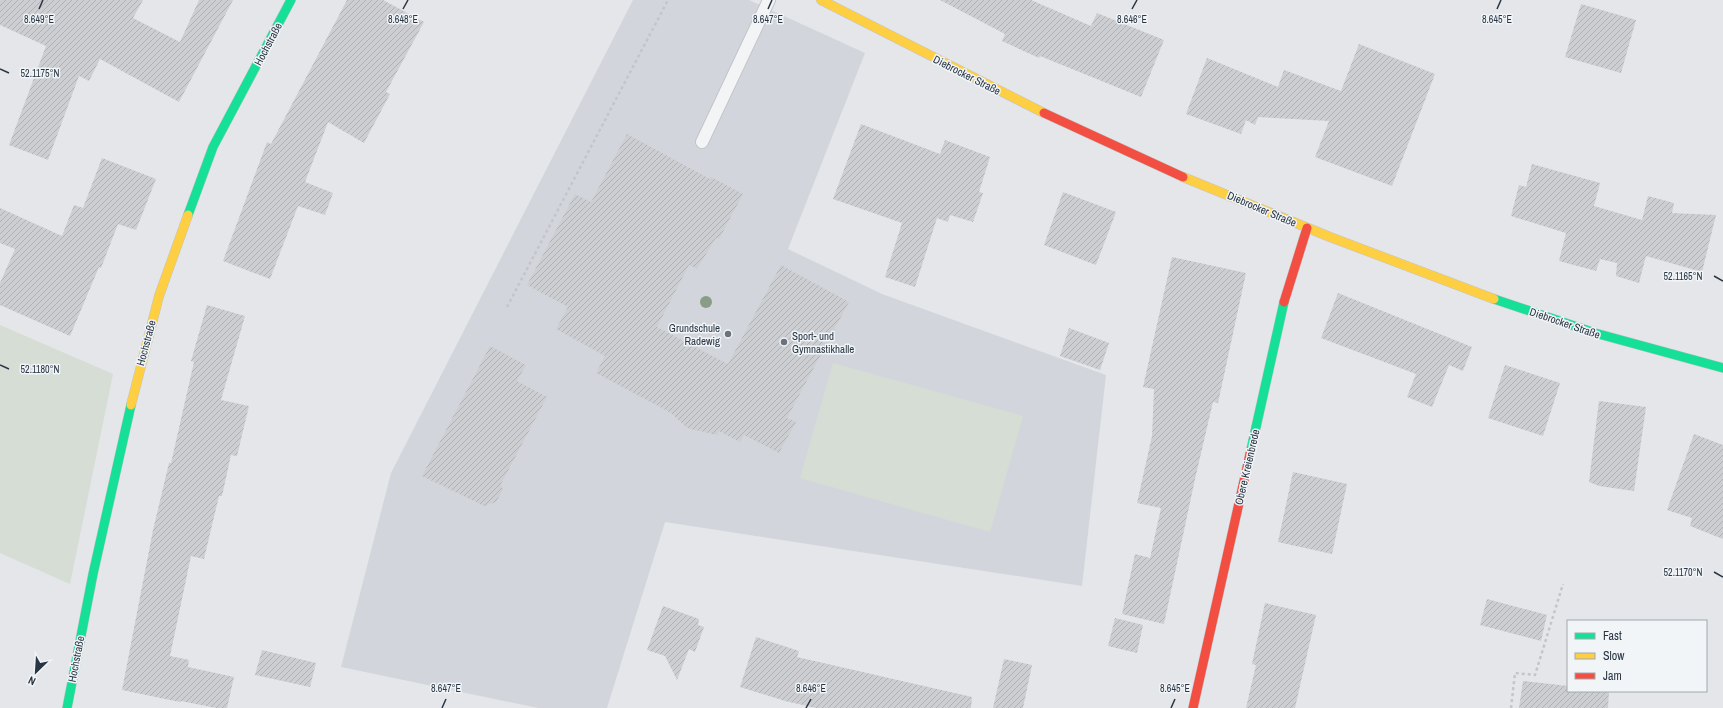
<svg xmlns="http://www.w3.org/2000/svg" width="1723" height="708" viewBox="0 0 1723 708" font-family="'Archivo Narrow',sans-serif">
<defs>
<pattern id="building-hatch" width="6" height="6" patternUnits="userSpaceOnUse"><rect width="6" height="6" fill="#ccced1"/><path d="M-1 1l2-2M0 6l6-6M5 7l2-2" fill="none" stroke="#afb2b5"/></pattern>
</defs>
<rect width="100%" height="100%" fill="#e4e6e9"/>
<polygon fill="#d2d6dc" points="633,0 749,0 865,53 788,249 882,294 1106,375 1082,586 665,522 607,708 538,708 341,667 391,473"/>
<g fill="#d5ddd4">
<polygon points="0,325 113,374 70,584 0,553"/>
<polygon points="833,363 1023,416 990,532 800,478"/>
</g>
<g fill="url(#building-hatch)">
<polygon points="0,0 143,0 133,18 180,42 199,0 233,0 179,102 100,59 89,81 79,76 48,160 9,145 46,46 0,25"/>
<polygon points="347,0 383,0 424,22 386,92 390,94 364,143 328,122 305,182 333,193 325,215 298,206 270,279 223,261 267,142 271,144"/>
<polygon points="940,0 1031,0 1091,26 1097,13 1164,40 1141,97 1040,56 1039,58 1002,41 1005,34"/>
<polygon points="1581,4 1636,20 1621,73 1565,57"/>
<polygon points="1359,44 1435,74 1392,186 1315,157 1329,121 1258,117 1255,125 1246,120 1241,134 1186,114 1207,58 1278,87 1284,70 1341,91"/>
<polygon points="861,124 940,154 945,140 990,157 979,192 983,193 973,222 950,215 948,222 937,218 915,287 885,277 902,223 833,199"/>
<polygon points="627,134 710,179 711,177 743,194 719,239 716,238 697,269 689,265 657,327 728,364 781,265 849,302 787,418 796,422 779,453 744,435 740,442 719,431 717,435 687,428 671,413 596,373 605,356 556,329 568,307 527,285 575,194 591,202"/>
<polygon points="102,158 156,179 136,230 118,224 101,268 99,267 70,336 0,305 0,283 15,249 0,243 0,208 62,236 74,205 83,208"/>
<polygon points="1532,164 1600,183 1594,206 1642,220 1648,196 1674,203 1672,213 1716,215 1702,272 1646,256 1639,283 1616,276 1617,263 1600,259 1596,271 1559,261 1566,233 1511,216 1519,185 1526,187"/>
<polygon points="1063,192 1116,212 1096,265 1044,245"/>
<polygon points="1172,257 1246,273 1218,403 1213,402 1195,479 1164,624 1122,614 1135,554 1150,558 1161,508 1137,503 1152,436 1154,389 1143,387"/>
<polygon points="1338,293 1472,347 1463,371 1449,365 1432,407 1407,397 1416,374 1321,338"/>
<polygon points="207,305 245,316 221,400 249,406 237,456 231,455 222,496 219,496 204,559 191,556 170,656 189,660 188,667 234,677 227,708 216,708 181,701 180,702 122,690 153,530 169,463 171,463 194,362 191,361"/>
<polygon points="1069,328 1109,343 1100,370 1060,356"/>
<polygon points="490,346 526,365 517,381 547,397 501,484 503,490 496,502 484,506 422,476"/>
<polygon points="1505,365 1560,383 1543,436 1488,418"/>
<polygon points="1599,401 1646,407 1634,491 1599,486 1589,482"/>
<polygon points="1694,434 1723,445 1723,539 1690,526 1692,518 1667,510"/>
<polygon points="1293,472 1347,484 1332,554 1278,542"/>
<polygon points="1487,599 1547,615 1541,641 1480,625"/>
<polygon points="1265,603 1316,615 1295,708 1246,708 1256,665 1252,664"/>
<polygon points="663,606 699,619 698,625 704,627 695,652 689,649 677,680 665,656 647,650"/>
<polygon points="1115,618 1143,625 1137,653 1108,646"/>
<polygon points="756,637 799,651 797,657 972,697 971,708 816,708 785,701 740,687"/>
<polygon points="262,650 316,663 310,687 255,675"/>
<polygon points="1004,659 1032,665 1023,708 993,708"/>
<polygon points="1523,681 1568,686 1568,691 1609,691 1608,708 1519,708"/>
</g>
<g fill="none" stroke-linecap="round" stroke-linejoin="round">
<defs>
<polyline id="lane" points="702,142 769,0"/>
<g id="fast">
<polyline points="188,215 213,147 291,0"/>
<polyline points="1494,299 1595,333 1723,368"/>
<polyline points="1250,454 1284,302"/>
<polyline points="67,708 93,574 131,405"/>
</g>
<g id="slow">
<polyline points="821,0 1044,113"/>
<polyline points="1183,177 1330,237 1494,299"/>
<polyline points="131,405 159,296 188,215"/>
</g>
<g id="jam">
<polyline points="1044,113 1183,177"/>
<polyline points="1284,302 1307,228"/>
<polyline points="1193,708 1250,454"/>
</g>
</defs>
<use href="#lane" stroke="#c2c4c7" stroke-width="14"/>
<use href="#fast" stroke="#c2c4c7" stroke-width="10"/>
<use href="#slow" stroke="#c2c4c7" stroke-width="10"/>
<use href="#jam" stroke="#c2c4c7" stroke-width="10"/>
<g stroke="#c3c5c9" stroke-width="2.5" stroke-dasharray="3 3" stroke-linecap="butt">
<polyline points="507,307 668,0"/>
<polyline points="1511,708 1515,673 1535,675 1563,584"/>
</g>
<use href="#lane" stroke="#f3f4f6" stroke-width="12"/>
<use href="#fast" stroke="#16e098" stroke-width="9"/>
<use href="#slow" stroke="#ffcf43" stroke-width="9"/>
<use href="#jam" stroke="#f24e42" stroke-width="9"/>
</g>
<circle fill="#8a9c87" cx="706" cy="302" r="6"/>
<path fill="none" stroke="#293543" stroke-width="1.5" d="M39,9L43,0M403,9L408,0M768,9L772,0M1132,9L1137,0M1497,9L1501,0M0,69L9,73M1714,276L1723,281M0,365L9,369M1714,572L1723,577M442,708L446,699M806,708L811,699M1171,708L1175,699"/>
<g fill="#6a737d" stroke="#f1f5f8" stroke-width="1.5">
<circle cx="728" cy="334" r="4"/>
<circle cx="784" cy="342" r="4"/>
</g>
<g text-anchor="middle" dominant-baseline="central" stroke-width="3" stroke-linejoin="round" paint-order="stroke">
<g font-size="11" fill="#293543" stroke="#f1f5f8">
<text transform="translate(268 44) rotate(-62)">Hochstraße</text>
<text transform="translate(967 75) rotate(27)">Diebrocker Straße</text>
<text transform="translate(1262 209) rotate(23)">Diebrocker Straße</text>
<text transform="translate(1565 323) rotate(19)">Diebrocker Straße</text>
<text transform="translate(146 343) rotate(-75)">Hochstraße</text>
<text transform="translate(1247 467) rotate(-77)">Obere Kreienbrede</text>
<text transform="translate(76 659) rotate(-79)">Hochstraße</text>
</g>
<g font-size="11" fill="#293543" stroke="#f1f5f8" text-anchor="end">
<text x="720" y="328">Grundschule<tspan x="720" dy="13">Radewig</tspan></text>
<text x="792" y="336" text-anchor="start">Sport- und<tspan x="792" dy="13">Gymnastikhalle</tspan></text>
</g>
</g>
<g font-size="10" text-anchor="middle" fill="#293543" stroke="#f1f5f8" stroke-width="3" stroke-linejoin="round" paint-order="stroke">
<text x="39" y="23">8.649°E</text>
<text x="403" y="23">8.648°E</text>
<text x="768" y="23">8.647°E</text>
<text x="1132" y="23">8.646°E</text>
<text x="1497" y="23">8.645°E</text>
<text x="40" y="77">52.1175°N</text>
<text x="1683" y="280">52.1165°N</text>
<text x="40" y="373">52.1180°N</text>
<text x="1683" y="576">52.1170°N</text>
<text x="446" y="692">8.647°E</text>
<text x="811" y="692">8.646°E</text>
<text x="1175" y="692">8.645°E</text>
</g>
<rect x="1567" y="620" width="140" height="72" fill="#f1f5f8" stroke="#a1a8b0"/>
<rect x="1575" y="633" width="20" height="6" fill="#16e098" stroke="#a1a8b0"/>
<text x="1603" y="640" font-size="12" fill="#293543">Fast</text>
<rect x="1575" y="653" width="20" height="6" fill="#ffcf43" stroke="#a1a8b0"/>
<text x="1603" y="660" font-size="12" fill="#293543">Slow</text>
<rect x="1575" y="673" width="20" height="6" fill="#f24e42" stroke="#a1a8b0"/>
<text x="1603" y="680" font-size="12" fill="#293543">Jam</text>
<g transform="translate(36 672) rotate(205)" stroke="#f1f5f8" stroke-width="3" paint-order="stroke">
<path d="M0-3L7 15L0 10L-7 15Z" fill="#293543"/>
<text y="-6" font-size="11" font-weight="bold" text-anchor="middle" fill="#293543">N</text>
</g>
</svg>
